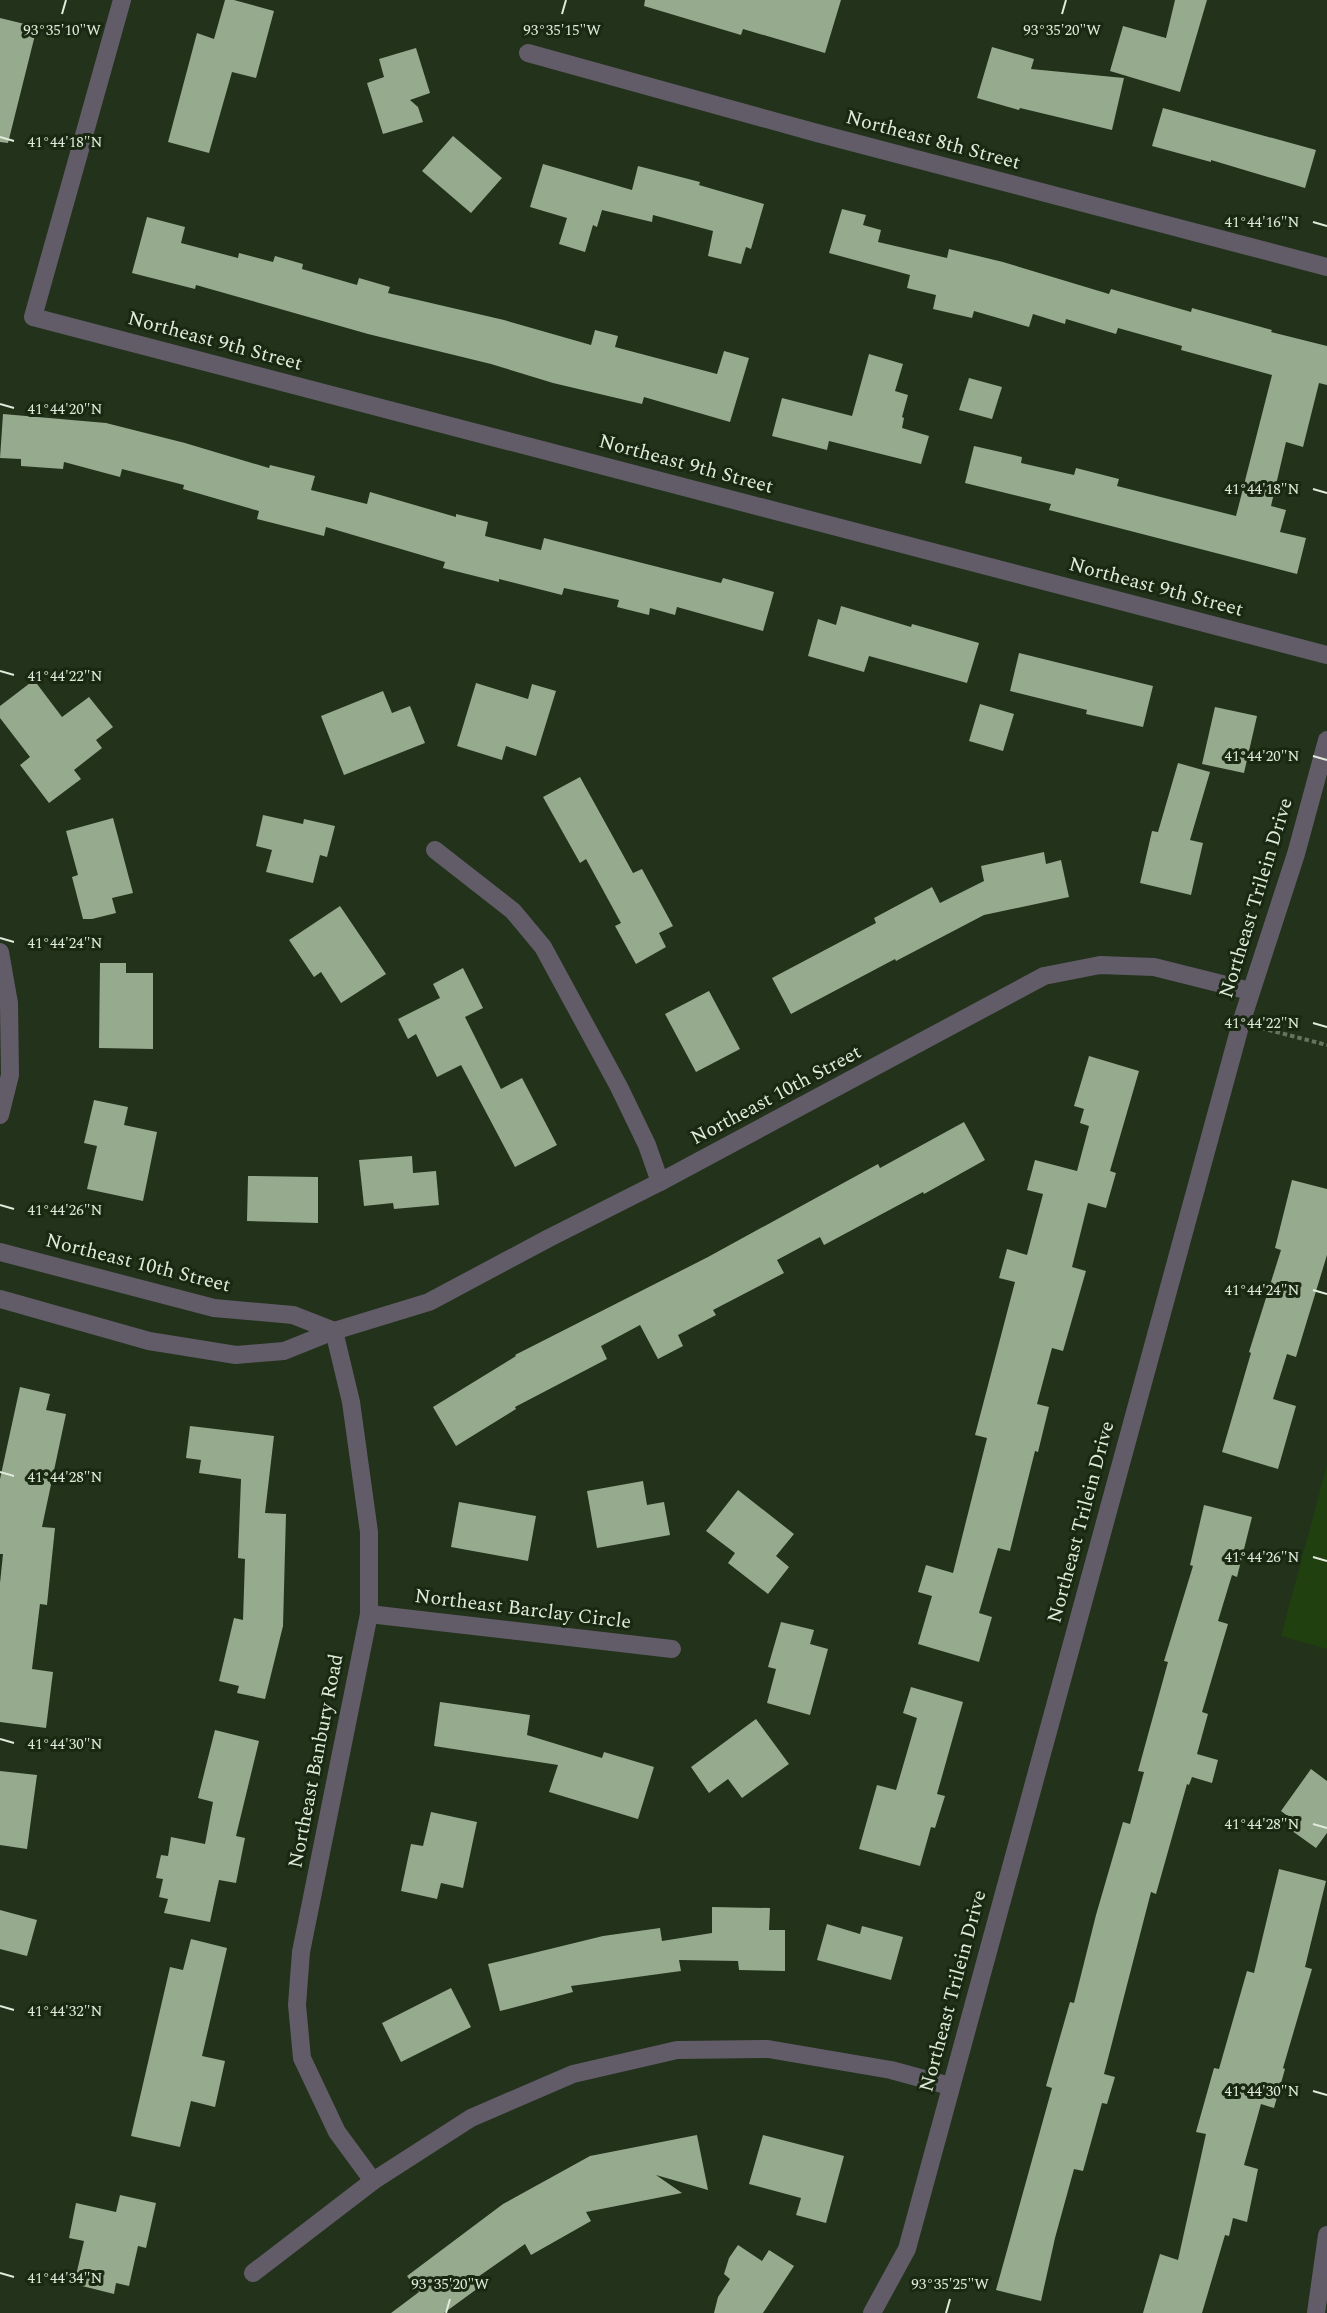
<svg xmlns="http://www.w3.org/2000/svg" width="1327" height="2313" viewBox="0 0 1327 2313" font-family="Spectral,serif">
<rect width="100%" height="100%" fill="#22321b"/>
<polygon fill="#20400f" points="1327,1465 1327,1649 1281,1636"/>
<g fill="#96aa8e">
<polygon points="225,0 234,0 274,11 256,78 232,72 209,153 168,142 197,33 214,39"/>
<polygon points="645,0 841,0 825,53 743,29 741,35 644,6"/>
<polygon points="1175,0 1207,0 1180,92 1110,71 1123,26 1166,38"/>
<polygon points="0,18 37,27 8,143 0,142"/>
<polygon points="992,47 1034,59 1031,69 1124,78 1112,130 1020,108 1019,110 977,98"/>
<polygon points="416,48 430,93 410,100 418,107 423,122 383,134 367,83 384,77 379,59"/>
<polygon points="1163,108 1316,150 1305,188 1211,160 1211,162 1152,146"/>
<polygon points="453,136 502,178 471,213 422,171"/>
<polygon points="543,164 632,190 638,166 700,182 699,185 764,204 751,249 746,247 741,264 708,256 713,231 653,215 652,222 602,210 597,227 593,225 585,252 559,244 567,218 530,207"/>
<polygon points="842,209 866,215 863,225 881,230 878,242 947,258 949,249 1003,262 1109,294 1111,289 1191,312 1192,308 1272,330 1271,332 1327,346 1327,385 1319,383 1303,447 1286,442 1271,506 1286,510 1280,532 1306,538 1297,574 1049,510 1051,504 965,483 974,446 1022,457 1021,463 1074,475 1076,468 1119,479 1117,486 1236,516 1272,375 1181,350 1182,346 1118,328 1116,334 1066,319 1065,324 1033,314 1029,327 974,311 972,318 933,309 936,295 907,288 910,275 829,253"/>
<polygon points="147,217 185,227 181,243 238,258 239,253 273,262 275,256 303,264 302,269 357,285 359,278 390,287 388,293 504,320 591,345 595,330 618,336 615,347 717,374 724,351 749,358 730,422 644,397 642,404 553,383 491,364 368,334 196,285 195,289 132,273"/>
<polygon points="869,354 903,364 895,391 908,395 902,417 904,418 902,428 929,436 921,464 829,441 827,450 772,436 782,398 852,416"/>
<polygon points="969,378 1002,387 992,419 959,410"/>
<polygon points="3,414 106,423 185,443 269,468 270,465 315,476 311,490 367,504 370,492 456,517 456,514 488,522 485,536 541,550 544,538 721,583 723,578 774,592 763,631 677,607 675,615 650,608 649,615 617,607 619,600 564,588 562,595 499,579 499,582 443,568 445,562 326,527 324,536 257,519 259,511 183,489 184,485 122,469 120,477 64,462 63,469 21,466 21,459 0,458"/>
<polygon points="841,606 911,627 912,624 979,643 967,683 869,656 864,672 808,656 818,619 836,625"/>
<polygon points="1019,653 1153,686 1143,727 1086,714 1087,710 1010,691"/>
<polygon points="34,680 62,717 89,697 113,727 96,740 102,748 74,770 81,779 49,803 20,765 30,757 0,718 0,706"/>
<polygon points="476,683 528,699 532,684 556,691 536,756 506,746 502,760 457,746"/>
<polygon points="383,691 392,713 410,706 425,743 344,775 321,716"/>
<polygon points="980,704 1014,714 1003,751 969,741"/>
<polygon points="1215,707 1257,716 1244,773 1202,764"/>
<polygon points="1178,763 1210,772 1190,840 1203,843 1191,895 1140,883 1152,831 1158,832"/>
<polygon points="580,777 633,873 642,869 673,926 659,933 666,947 636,964 615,926 621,923 586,859 580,863 543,797"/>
<polygon points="263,815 303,824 304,819 335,826 327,857 320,855 313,883 266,872 272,850 256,846"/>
<polygon points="113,818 133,893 112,898 116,913 92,919 83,919 72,877 78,875 66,831"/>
<polygon points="1044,852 1046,864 1061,860 1069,897 984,915 896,961 895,959 791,1014 772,978 876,923 874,918 932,887 940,903 984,881 981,866"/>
<polygon points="340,906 386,974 341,1003 321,972 314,977 289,940"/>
<polygon points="100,963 126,963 126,973 153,973 153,1049 99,1048"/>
<polygon points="463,968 483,1008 465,1017 501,1089 522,1078 557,1145 515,1167 461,1065 437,1077 416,1034 408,1039 398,1019 440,998 433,984"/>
<polygon points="709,991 740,1049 696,1072 665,1014"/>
<polygon points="1089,1056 1139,1071 1110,1171 1116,1173 1106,1208 1088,1203 1072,1267 1086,1271 1063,1351 1052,1348 1037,1404 1049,1407 1038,1452 1035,1451 1010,1551 998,1548 979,1613 992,1617 979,1662 918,1644 932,1596 918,1592 926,1565 953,1573 987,1438 975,1435 1015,1282 999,1278 1007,1249 1027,1255 1043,1194 1027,1190 1035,1160 1077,1171 1089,1126 1080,1123 1084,1109 1074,1106"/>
<polygon points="94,1100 128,1107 124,1125 157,1132 143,1201 87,1189 97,1146 84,1143"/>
<polygon points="964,1122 985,1160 924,1194 923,1192 824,1245 820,1237 777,1260 784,1273 713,1310 716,1315 678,1335 683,1346 658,1359 640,1325 601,1346 607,1359 515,1407 516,1409 456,1446 433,1407 516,1356 515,1355 708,1257 878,1164 880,1168"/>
<polygon points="412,1156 413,1173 436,1171 439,1205 394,1209 393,1203 364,1206 359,1160"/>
<polygon points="248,1176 318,1177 318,1223 247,1221"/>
<polygon points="1292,1180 1327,1189 1327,1255 1296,1357 1287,1354 1273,1399 1296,1406 1278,1469 1222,1452 1251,1353 1249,1352 1281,1250 1275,1248"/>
<polygon points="20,1387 50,1394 46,1410 66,1414 42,1527 55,1528 47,1605 40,1604 32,1669 53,1672 46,1728 0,1722 0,1583 3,1554 0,1554 0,1479"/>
<polygon points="190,1426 274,1436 265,1513 286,1514 283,1626 265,1699 237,1693 239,1686 219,1681 234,1618 243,1620 245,1559 238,1558 241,1479 199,1473 201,1460 186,1458"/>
<polygon points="643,1481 647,1505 664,1502 670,1535 597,1548 587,1491"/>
<polygon points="738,1490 794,1534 776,1556 789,1567 768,1594 728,1563 735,1553 706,1531"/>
<polygon points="459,1502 536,1516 528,1561 451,1547"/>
<polygon points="1204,1505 1252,1517 1237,1577 1232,1575 1218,1621 1228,1624 1202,1712 1208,1714 1197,1754 1218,1760 1212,1783 1192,1777 1189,1785 1187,1784 1156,1894 1151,1892 1104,2074 1115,2077 1107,2104 1102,2103 1083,2171 1074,2169 1055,2238 1041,2301 996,2290 1052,2088 1046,2086 1070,2002 1074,2003 1096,1915 1123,1822 1130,1824 1144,1772 1138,1771 1168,1662 1164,1661 1193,1566 1190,1565"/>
<polygon points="781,1622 814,1630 810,1644 828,1649 810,1715 767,1703 776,1669 768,1667"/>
<polygon points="911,1687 963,1702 937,1794 945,1796 935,1828 931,1827 920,1866 859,1849 877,1785 896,1790 917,1718 903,1713"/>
<polygon points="440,1702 530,1715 527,1735 602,1758 604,1752 654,1767 638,1819 549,1792 558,1765 434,1746"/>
<polygon points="756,1719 789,1764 742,1798 728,1779 709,1793 691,1767"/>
<polygon points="215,1730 259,1741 236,1836 245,1838 236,1883 219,1880 210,1922 164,1913 168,1899 159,1897 163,1879 156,1878 161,1855 168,1856 171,1837 205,1844 213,1802 198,1798"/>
<polygon points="1311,1769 1327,1781 1327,1833 1316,1848 1288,1828 1293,1820 1281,1811"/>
<polygon points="0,1771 37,1775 27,1849 0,1845"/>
<polygon points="431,1812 477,1822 463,1888 441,1883 437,1899 401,1891 411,1844 423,1846"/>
<polygon points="1279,1869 1326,1881 1305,1967 1312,1969 1283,2068 1285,2069 1274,2108 1261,2104 1244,2165 1258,2169 1247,2222 1233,2218 1229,2236 1225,2235 1202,2313 1143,2313 1160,2254 1178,2260 1206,2134 1196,2132 1214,2068 1219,2069 1247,1971 1254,1973"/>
<polygon points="712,1907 770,1908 769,1930 785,1930 785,1971 739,1970 738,1961 679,1960 681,1971 571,1986 573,1992 500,2011 488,1964 603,1936 660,1928 662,1941 712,1933"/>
<polygon points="0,1910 37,1920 27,1956 0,1949"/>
<polygon points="827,1924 860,1934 862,1926 903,1937 891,1980 817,1960"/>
<polygon points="191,1939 227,1948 202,2056 225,2061 215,2107 191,2101 180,2147 131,2136 170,1967 183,1970"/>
<polygon points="451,1988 471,2027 401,2062 382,2023"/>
<polygon points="697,2135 708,2190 656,2175 682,2193 586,2212 591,2221 531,2255 525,2244 475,2279 481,2286 444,2313 391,2313 419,2292 407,2276 503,2204 590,2156"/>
<polygon points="763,2135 844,2156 826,2223 796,2215 801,2198 749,2184"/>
<polygon points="120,2195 156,2203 146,2248 138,2246 129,2286 116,2283 114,2294 74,2284 84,2241 69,2238 76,2203 116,2212"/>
<polygon points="738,2245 762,2261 769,2250 794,2266 763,2313 714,2313 718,2297 730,2279 724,2274 729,2258"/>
</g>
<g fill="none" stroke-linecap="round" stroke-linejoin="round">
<polyline stroke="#667460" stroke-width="4" stroke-dasharray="4.5 3" stroke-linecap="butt" points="1261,1028 1327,1045"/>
<g stroke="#625c68" stroke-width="18">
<polyline points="122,0 33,317 1327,655"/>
<polyline points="528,53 817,133 1327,267"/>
<polyline points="435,850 513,911 543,947 619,1087 647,1145 660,1182"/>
<polyline points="0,952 9,1003 10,1075 0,1115"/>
<polyline points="0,1252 214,1308 293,1315 334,1331"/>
<polyline points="0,1299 149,1341 236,1355 284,1351 334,1331 429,1302 549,1238 660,1182 1044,976 1100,965 1154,967 1250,991"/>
<polyline points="334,1331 351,1402 369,1532 369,1614 301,1952 297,2005 302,2058 337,2132 373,2181"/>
<polyline points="369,1614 672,1649"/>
<polyline points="253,2273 373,2181 471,2118 573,2074 677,2050 768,2049 891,2070 950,2086"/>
<polyline points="872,2313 907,2249 1241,1023 1296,854 1327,740"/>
<polyline points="1316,2313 1327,2235"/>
</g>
</g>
<path fill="none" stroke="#e0ebdc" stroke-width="2" d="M62,14L66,0M562,14L566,0M1062,14L1066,0M0,137L14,141M1313,222L1327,226M0,404L14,408M1313,489L1327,493M0,671L14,675M1313,756L1327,760M0,938L14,942M1313,1023L1327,1027M0,1205L14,1209M1313,1290L1327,1294M0,1472L14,1476M1313,1557L1327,1561M0,1739L14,1743M1313,1824L1327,1828M0,2006L14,2010M1313,2091L1327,2095M0,2273L14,2277M446,2313L450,2299M946,2313L950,2299"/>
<g text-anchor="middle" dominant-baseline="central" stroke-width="6" stroke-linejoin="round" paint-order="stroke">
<g font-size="20" fill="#e0ebdc" stroke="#182811">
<text transform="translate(933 140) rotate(15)">Northeast 8th Street</text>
<text transform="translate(215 341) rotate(15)">Northeast 9th Street</text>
<text transform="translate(686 464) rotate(15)">Northeast 9th Street</text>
<text transform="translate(1156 587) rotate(15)">Northeast 9th Street</text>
<text transform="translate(1256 898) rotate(-73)">Northeast Trilein Drive</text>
<text transform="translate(776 1095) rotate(-28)">Northeast 10th Street</text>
<text transform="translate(138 1263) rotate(14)">Northeast 10th Street</text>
<text transform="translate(1081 1522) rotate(-75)">Northeast Trilein Drive</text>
<text transform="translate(523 1609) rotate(7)">Northeast Barclay Circle</text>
<text transform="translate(316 1761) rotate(-79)">Northeast Banbury Road</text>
<text transform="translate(953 1991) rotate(-75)">Northeast Trilein Drive</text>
</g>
</g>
<g font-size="15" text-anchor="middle" fill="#e0ebdc" stroke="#182811" stroke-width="6" stroke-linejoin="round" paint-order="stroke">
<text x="62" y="35">93°35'10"W</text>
<text x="562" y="35">93°35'15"W</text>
<text x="1062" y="35">93°35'20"W</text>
<text x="65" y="147">41°44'18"N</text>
<text x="1262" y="227">41°44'16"N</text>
<text x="65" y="414">41°44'20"N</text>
<text x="1262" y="494">41°44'18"N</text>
<text x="65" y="681">41°44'22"N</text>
<text x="1262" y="761">41°44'20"N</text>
<text x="65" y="948">41°44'24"N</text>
<text x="1262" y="1028">41°44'22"N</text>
<text x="65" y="1215">41°44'26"N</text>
<text x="1262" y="1295">41°44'24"N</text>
<text x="65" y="1482">41°44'28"N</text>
<text x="1262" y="1562">41°44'26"N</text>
<text x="65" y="1749">41°44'30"N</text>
<text x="1262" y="1829">41°44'28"N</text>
<text x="65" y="2016">41°44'32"N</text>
<text x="1262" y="2096">41°44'30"N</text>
<text x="65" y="2283">41°44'34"N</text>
<text x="450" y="2289">93°35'20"W</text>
<text x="950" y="2289">93°35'25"W</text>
</g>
</svg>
